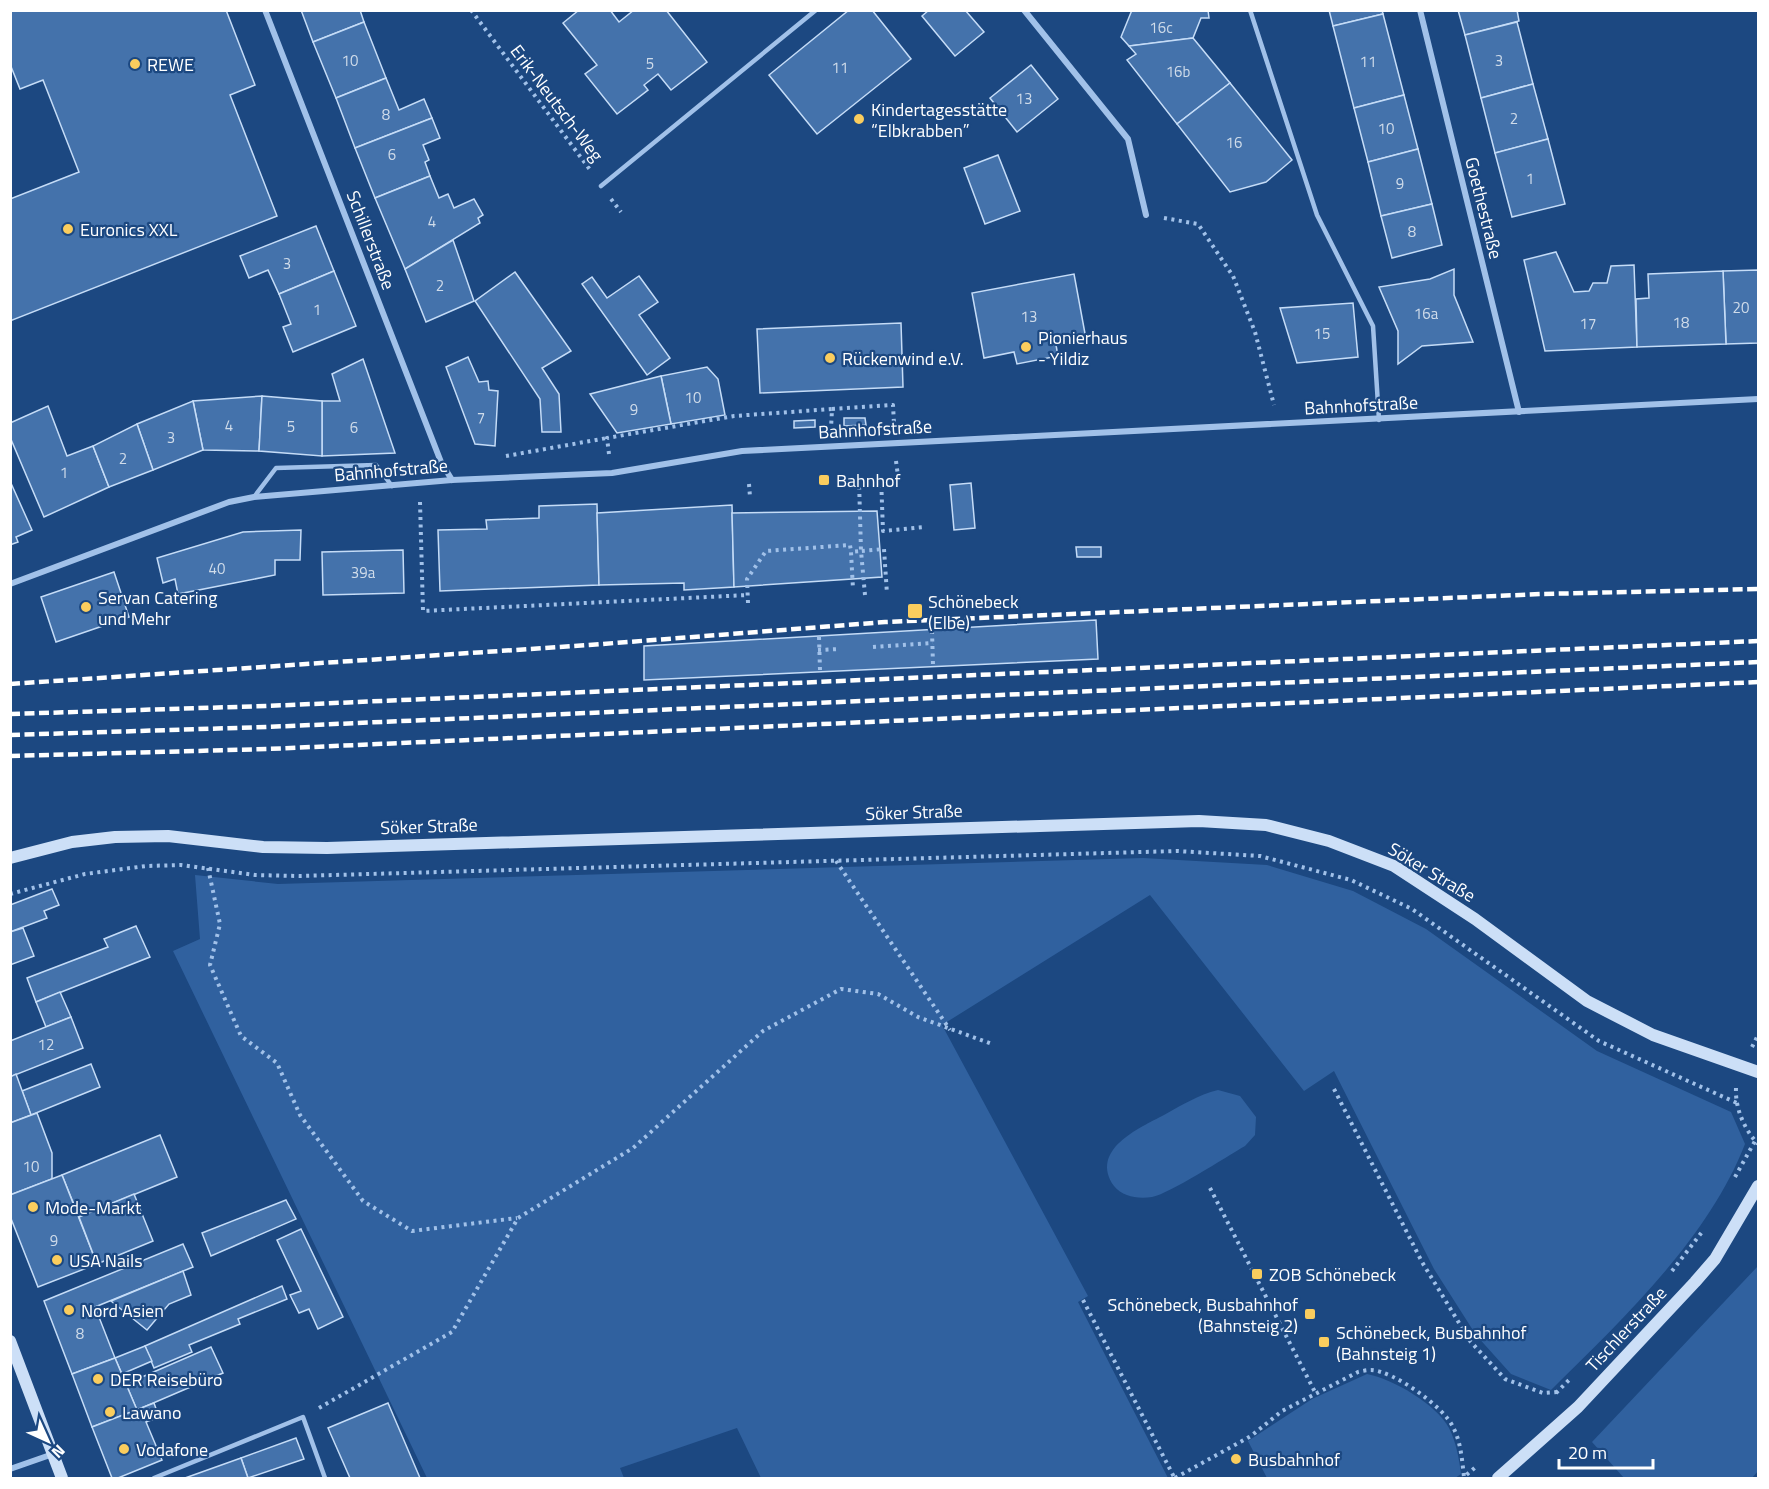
<svg xmlns="http://www.w3.org/2000/svg" width="1769" height="1489" viewBox="0 0 1769 1489" font-family="'Titillium Web',sans-serif">
<rect width="100%" height="100%" fill="#1c4881"/>
<g fill="#30619f">
<path d="M1143,858L1267,865L1353,891L1426,929L1597,1051L1731,1112L1745,1144C1708,1239 1622,1320 1551,1390L1511,1374L1476,1335L1434,1269L1334,1071L1304,1091L1150,895L942,1025L1088,1296L1078,1302L1168,1478H761L737,1428L620,1468L624,1478H427L173,951L200,939L195,875L278,884Z"/>
<path d="M1218,1090L1240,1096L1256,1117L1255,1135L1245,1146C1226,1157 1169,1194 1152,1197C1138,1199 1123,1197 1114,1186C1089,1150 1139,1128 1164,1115C1182,1105 1198,1095 1218,1090Z"/>
<polygon points="1758,1266 1758,1471 1752,1478 1624,1478 1592,1442"/>
<path d="M1367,1374C1393,1379 1436,1404 1449,1428C1456,1442 1459,1458 1461,1474L1455,1478H1267L1248,1441L1312,1399Z"/>
</g>
<g fill="#4472ab" stroke="#c5dcf7" stroke-width="1.5">
<polygon points="10,10 226,10 255,85 230,95 277,216 10,321 10,199 79,172 43,80 20,89 10,64"/>
<polygon points="301,10 360,10 364,22 313,42"/>
<polygon points="579,10 610,10 619,22 634,10 666,10 707,62 671,90 658,74 644,85 648,90 617,114 585,74 597,65 563,23"/>
<polygon points="849,10 872,10 911,59 817,134 769,75"/>
<polygon points="929,10 965,10 984,32 955,56 922,16"/>
<polygon points="1132,10 1208,10 1209,18 1201,18 1193,38 1129,46 1121,37"/>
<polygon points="1329,10 1382,10 1383,14 1333,26"/>
<polygon points="1458,10 1517,10 1519,21 1465,35"/>
<polygon points="1383,14 1404,95 1354,108 1333,26"/>
<polygon points="364,22 386,78 336,98 313,42"/>
<polygon points="1517,22 1533,84 1481,98 1465,35"/>
<polygon points="1193,38 1230,83 1177,124 1127,60 1136,54 1129,46"/>
<polygon points="1031,65 1058,99 1017,132 990,98"/>
<polygon points="386,78 399,110 424,99 432,118 355,148 336,98"/>
<polygon points="1230,83 1292,160 1266,182 1230,192 1177,124"/>
<polygon points="1533,84 1548,139 1495,153 1481,98"/>
<polygon points="1404,95 1418,149 1368,162 1354,108"/>
<polygon points="432,118 440,138 423,145 429,160 425,162 430,176 375,198 355,148"/>
<polygon points="1548,139 1565,204 1512,217 1495,153"/>
<polygon points="1418,149 1432,204 1381,216 1368,162"/>
<polygon points="998,155 1020,211 985,224 964,168"/>
<polygon points="430,176 439,198 448,194 454,208 474,199 483,215 478,218 480,223 405,269 375,198"/>
<polygon points="1432,204 1442,245 1392,258 1381,216"/>
<polygon points="316,226 334,271 279,294 268,270 249,278 240,256"/>
<polygon points="453,240 474,301 426,322 405,269"/>
<polygon points="1556,252 1574,292 1589,291 1593,283 1607,283 1611,266 1634,265 1637,347 1545,351 1524,260"/>
<polygon points="1454,269 1454,295 1473,342 1422,346 1398,364 1398,331 1379,287 1430,279"/>
<polygon points="1758,270 1758,343 1726,344 1723,271"/>
<polygon points="334,271 356,326 293,352 283,327 291,324 279,294"/>
<polygon points="1723,271 1726,344 1637,347 1636,299 1649,298 1648,274"/>
<polygon points="515,272 571,351 542,368 559,394 561,432 542,432 540,399 475,301"/>
<polygon points="1074,274 1086,339 1056,345 1058,356 1017,364 1014,352 984,358 972,293"/>
<polygon points="639,276 658,302 639,315 670,358 647,375 582,284 592,277 607,298"/>
<polygon points="1353,303 1358,357 1297,363 1280,308"/>
<polygon points="901,323 903,387 760,393 757,329"/>
<polygon points="468,357 479,382 488,381 489,390 498,391 495,446 475,444 446,367"/>
<polygon points="363,359 395,453 322,456 322,401 340,401 332,374"/>
<polygon points="707,367 718,379 725,415 671,424 661,376"/>
<polygon points="661,376 671,424 617,433 590,394"/>
<polygon points="262,396 259,451 203,450 193,401"/>
<polygon points="262,396 322,401 322,456 259,451"/>
<polygon points="193,401 203,450 153,470 137,424"/>
<polygon points="48,406 67,456 93,446 109,487 44,517 10,437 10,423"/>
<polygon points="844,418 865,418 866,425 844,426"/>
<polygon points="815,420 815,427 794,428 794,421"/>
<polygon points="137,424 153,470 109,487 93,446"/>
<polygon points="10,481 32,530 16,537 18,542 10,545"/>
<polygon points="971,483 975,528 954,530 950,485"/>
<polygon points="597,504 599,585 440,591 438,530 487,529 486,520 539,518 539,506"/>
<polygon points="732,505 734,587 684,590 684,583 599,585 597,513"/>
<polygon points="877,511 882,577 734,587 732,513"/>
<polygon points="301,530 300,560 275,560 275,575 178,594 175,579 163,583 157,558 243,532"/>
<polygon points="1076,547 1101,547 1101,557 1077,557"/>
<polygon points="403,550 404,593 323,595 322,552"/>
<polygon points="114,572 129,617 56,642 41,597"/>
<polygon points="1096,620 1098,659 644,680 644,646"/>
<polygon points="52,889 59,905 44,911 47,918 10,932 10,905"/>
<polygon points="136,926 150,957 36,1002 27,978 108,947 104,939"/>
<polygon points="23,928 34,956 10,965 10,932"/>
<polygon points="60,992 71,1017 46,1027 36,1002"/>
<polygon points="71,1017 83,1048 10,1077 10,1041"/>
<polygon points="91,1064 100,1087 31,1115 22,1091"/>
<polygon points="16,1074 31,1115 10,1123 10,1077"/>
<polygon points="37,1113 52,1153 52,1179 10,1195 10,1123"/>
<polygon points="160,1135 177,1177 79,1217 62,1175"/>
<polygon points="62,1175 97,1264 38,1287 10,1216 10,1195"/>
<polygon points="134,1194 153,1241 97,1264 79,1217"/>
<polygon points="286,1200 296,1219 211,1256 202,1233"/>
<polygon points="301,1229 343,1317 318,1329 309,1309 299,1313 290,1295 301,1291 277,1240"/>
<polygon points="183,1244 193,1267 95,1307 115,1358 72,1374 44,1301"/>
<polygon points="183,1271 191,1295 169,1304 147,1330 111,1301"/>
<polygon points="282,1286 287,1299 238,1319 240,1324 189,1345 192,1352 154,1368 145,1346"/>
<polygon points="145,1346 152,1361 122,1374 115,1358"/>
<polygon points="211,1347 223,1373 137,1410 126,1384"/>
<polygon points="115,1358 137,1410 92,1427 72,1374"/>
<polygon points="154,1403 159,1417 146,1422 162,1460 118,1478 112,1478 92,1427"/>
<polygon points="388,1403 420,1478 350,1478 328,1428"/>
<polygon points="296,1438 304,1459 248,1478 241,1458"/>
<polygon points="241,1458 248,1478 185,1478"/>
</g>
<g fill="none" stroke-linecap="round" stroke-linejoin="round">
<g stroke="#a1c1e9" stroke-width="4" stroke-dasharray="3 4.5" stroke-linecap="butt">
<polyline points="471,10 591,171"/>
<polyline points="611,199 621,212"/>
<polyline points="1164,218 1198,224 1233,276 1255,332 1274,405"/>
<polyline points="832,409 893,405 894,424"/>
<polyline points="609,454 607,438 734,416 832,409 831,429"/>
<polyline points="506,456 607,438"/>
<polyline points="896,461 898,476"/>
<polyline points="881,477 883,531 924,527"/>
<polyline points="843,479 859,480 861,551 851,552 853,589"/>
<polyline points="749,484 750,497"/>
<polyline points="420,502 423,611 748,595"/>
<polyline points="865,595 861,551 884,549 887,594"/>
<polyline points="748,603 747,579 766,551 850,545 851,552"/>
<polyline points="932,631 933,665"/>
<polyline points="819,637 820,670"/>
<polyline points="873,647 933,643"/>
<polyline points="818,650 839,649"/>
<polyline points="836,861 950,1030"/>
<polyline points="208,868 220,924 210,965 241,1036 277,1063 300,1115 363,1201 412,1231 517,1218"/>
<polyline points="10,894 85,874 146,866 181,865 255,875 299,876 1177,851 1260,856 1351,880 1412,909 1599,1041 1737,1103"/>
<polyline points="1752,1047 1758,1035"/>
<path d="M1736,1088C1735,1108 1744,1129 1758,1144"/>
<polyline points="1334,1089 1422,1262 1470,1341 1505,1379 1543,1393 1557,1392"/>
<polyline points="1735,1177 1755,1141"/>
<polyline points="1210,1188 1316,1394"/>
<polyline points="1672,1271 1702,1232"/>
<polyline points="1083,1300 1174,1477"/>
<polyline points="1556,1393 1570,1379"/>
<polyline points="319,1408 452,1332 518,1218 633,1148 763,1031 841,989 878,994 918,1017 992,1044"/>
<path d="M1175,1478L1251,1436L1282,1411L1358,1372C1362,1371 1367,1370 1371,1370C1394,1371 1444,1407 1453,1427C1461,1442 1462,1460 1464,1477L1478,1465"/>
</g>
<g stroke="#a1c1e9" stroke-width="4.5">
<polyline points="1250,10 1317,215 1373,326 1379,420"/>
<polyline points="601,186 816,10"/>
<polyline points="254,497 276,468 376,465 392,486"/>
<polyline points="154,1478 303,1417 325,1478"/>
</g>
<g stroke="#a1c1e9" stroke-width="6">
<polyline points="265,10 441,462 452,480"/>
<polyline points="1024,10 1128,139 1146,215"/>
<polyline points="1420,10 1519,412"/>
<polyline points="10,584 229,502 254,497 452,480 612,473 742,451 1758,399"/>
<polyline points="10,1469 53,1454"/>
</g>
<g stroke="#ccdff7" stroke-width="12">
<polyline points="10,858 72,842 115,837 168,836 263,847 327,848 1199,821 1266,825 1329,841 1394,866 1475,919 1587,1001 1653,1035 1758,1072"/>
<polyline points="10,1341 62,1478"/>
<polyline points="1498,1478 1578,1407 1695,1282 1715,1259 1758,1186"/>
</g>
<g stroke="#fff" stroke-width="4.5" stroke-dasharray="10 4.5" stroke-linecap="butt">
<polyline points="10,684 589,645 885,622 1542,594 1758,589"/>
<polyline points="10,714 266,706 1758,641"/>
<polyline points="10,735 266,727 1758,662"/>
<polyline points="10,756 268,749 1758,682"/>
</g>
</g>
<g fill="#facd5e" stroke="#1c4881" stroke-width="2">
<circle cx="135" cy="64" r="6"/>
<circle cx="859" cy="119" r="6"/>
<circle cx="68" cy="229" r="6"/>
<circle cx="1026" cy="347" r="6"/>
<circle cx="830" cy="358" r="6"/>
<rect x="818" y="474" width="12" height="12" rx="3"/>
<circle cx="86" cy="607" r="6"/>
<rect x="907" y="603" width="16" height="16" rx="3"/>
<circle cx="33" cy="1207" r="6"/>
<circle cx="57" cy="1260" r="6"/>
<rect x="1251" y="1268" width="12" height="12" rx="3"/>
<circle cx="69" cy="1310" r="6"/>
<rect x="1304" y="1308" width="12" height="12" rx="3"/>
<rect x="1318" y="1336" width="12" height="12" rx="3"/>
<circle cx="98" cy="1379" r="6"/>
<circle cx="110" cy="1412" r="6"/>
<circle cx="124" cy="1449" r="6"/>
<circle cx="1236" cy="1459" r="6"/>
</g>
<g text-anchor="middle" dominant-baseline="central" stroke-width="4.5" stroke-linejoin="round" paint-order="stroke">
<g font-size="15" fill="#d0dcea">
<text x="1161" y="27">16c</text>
<text x="350" y="60">10</text>
<text x="1499" y="60">3</text>
<text x="1368" y="61">11</text>
<text x="650" y="63">5</text>
<text x="840" y="67">11</text>
<text x="1178" y="71">16b</text>
<text x="1024" y="98">13</text>
<text x="386" y="114">8</text>
<text x="1514" y="118">2</text>
<text x="1386" y="128">10</text>
<text x="1234" y="142">16</text>
<text x="392" y="154">6</text>
<text x="1530" y="178">1</text>
<text x="1400" y="183">9</text>
<text x="432" y="221">4</text>
<text x="1412" y="231">8</text>
<text x="287" y="263">3</text>
<text x="440" y="285">2</text>
<text x="1741" y="307">20</text>
<text x="317" y="309">1</text>
<text x="1426" y="313">16a</text>
<text x="1029" y="316">13</text>
<text x="1681" y="322">18</text>
<text x="1588" y="323">17</text>
<text x="1322" y="333">15</text>
<text x="693" y="397">10</text>
<text x="634" y="409">9</text>
<text x="481" y="417">7</text>
<text x="229" y="425">4</text>
<text x="291" y="426">5</text>
<text x="354" y="427">6</text>
<text x="171" y="437">3</text>
<text x="123" y="458">2</text>
<text x="64" y="472">1</text>
<text x="217" y="568">40</text>
<text x="363" y="572">39a</text>
<text x="46" y="1044">12</text>
<text x="31" y="1166">10</text>
<text x="54" y="1240">9</text>
<text x="80" y="1333">8</text>
</g>
<g font-size="18" fill="#fff" stroke="#1c4881" text-anchor="start">
<text x="147" y="64">REWE</text>
<text x="871" y="109">Kindertagesstätte<tspan x="871" dy="21">“Elbkrabben”</tspan></text>
<text x="80" y="229">Euronics XXL</text>
<text x="1038" y="337">Pionierhaus<tspan x="1038" dy="21">- Yildiz</tspan></text>
<text x="842" y="358">Rückenwind e.V.</text>
<text x="836" y="480">Bahnhof</text>
<text x="98" y="597">Servan Catering<tspan x="98" dy="21">und Mehr</tspan></text>
<text x="928" y="601">Schönebeck<tspan x="928" dy="21">(Elbe)</tspan></text>
<text x="45" y="1207">Mode-Markt</text>
<text x="69" y="1260">USA Nails</text>
<text x="1269" y="1274">ZOB Schönebeck</text>
<text x="1298" y="1304" text-anchor="end">Schönebeck, Busbahnhof<tspan x="1298" dy="21">(Bahnsteig 2)</tspan></text>
<text x="81" y="1310">Nord Asien</text>
<text x="1336" y="1332">Schönebeck, Busbahnhof<tspan x="1336" dy="21">(Bahnsteig 1)</tspan></text>
<text x="110" y="1379">DER Reisebüro</text>
<text x="122" y="1412">Lawano</text>
<text x="136" y="1449">Vodafone</text>
<text x="1248" y="1459">Busbahnhof</text>
</g>
<g font-size="18" fill="#fff" stroke="#1c4881">
<text transform="translate(557 103) rotate(53)">Erik-Neutsch-Weg</text>
<text transform="translate(1484 208) rotate(76)">Goethestraße</text>
<text transform="translate(371 240) rotate(69)">Schillerstraße</text>
<text transform="translate(1361 405) rotate(-3)">Bahnhofstraße</text>
<text transform="translate(875 429) rotate(-3)">Bahnhofstraße</text>
<text transform="translate(391 470) rotate(-5)">Bahnhofstraße</text>
<text transform="translate(914 812) rotate(-2)">Söker Straße</text>
<text transform="translate(429 826) rotate(-2)">Söker Straße</text>
<text transform="translate(1432 872) rotate(31)">Söker Straße</text>
<text transform="translate(1626 1329) rotate(-47)">Tischlerstraße</text>
</g>
</g>
<rect width="1769" height="1489" fill="none" stroke="#ffffff" stroke-width="24"/>
<g transform="translate(48 1441) rotate(135)" stroke="#1c4881" stroke-width="4.5" paint-order="stroke">
<path d="M0-4.5L10 22L0 15L-10 22Z" fill="#ffffff"/>
<text y="-9" font-size="16" font-weight="bold" text-anchor="middle" fill="#ffffff">N</text>
</g>
<path d="M1559 1459v9h94v-9" fill="none" stroke="#ffffff" stroke-width="3"/>
<text x="1568" y="1459" font-size="18" fill="#ffffff" stroke="#1c4881" stroke-width="4.5" paint-order="stroke">20 m</text>
</svg>
